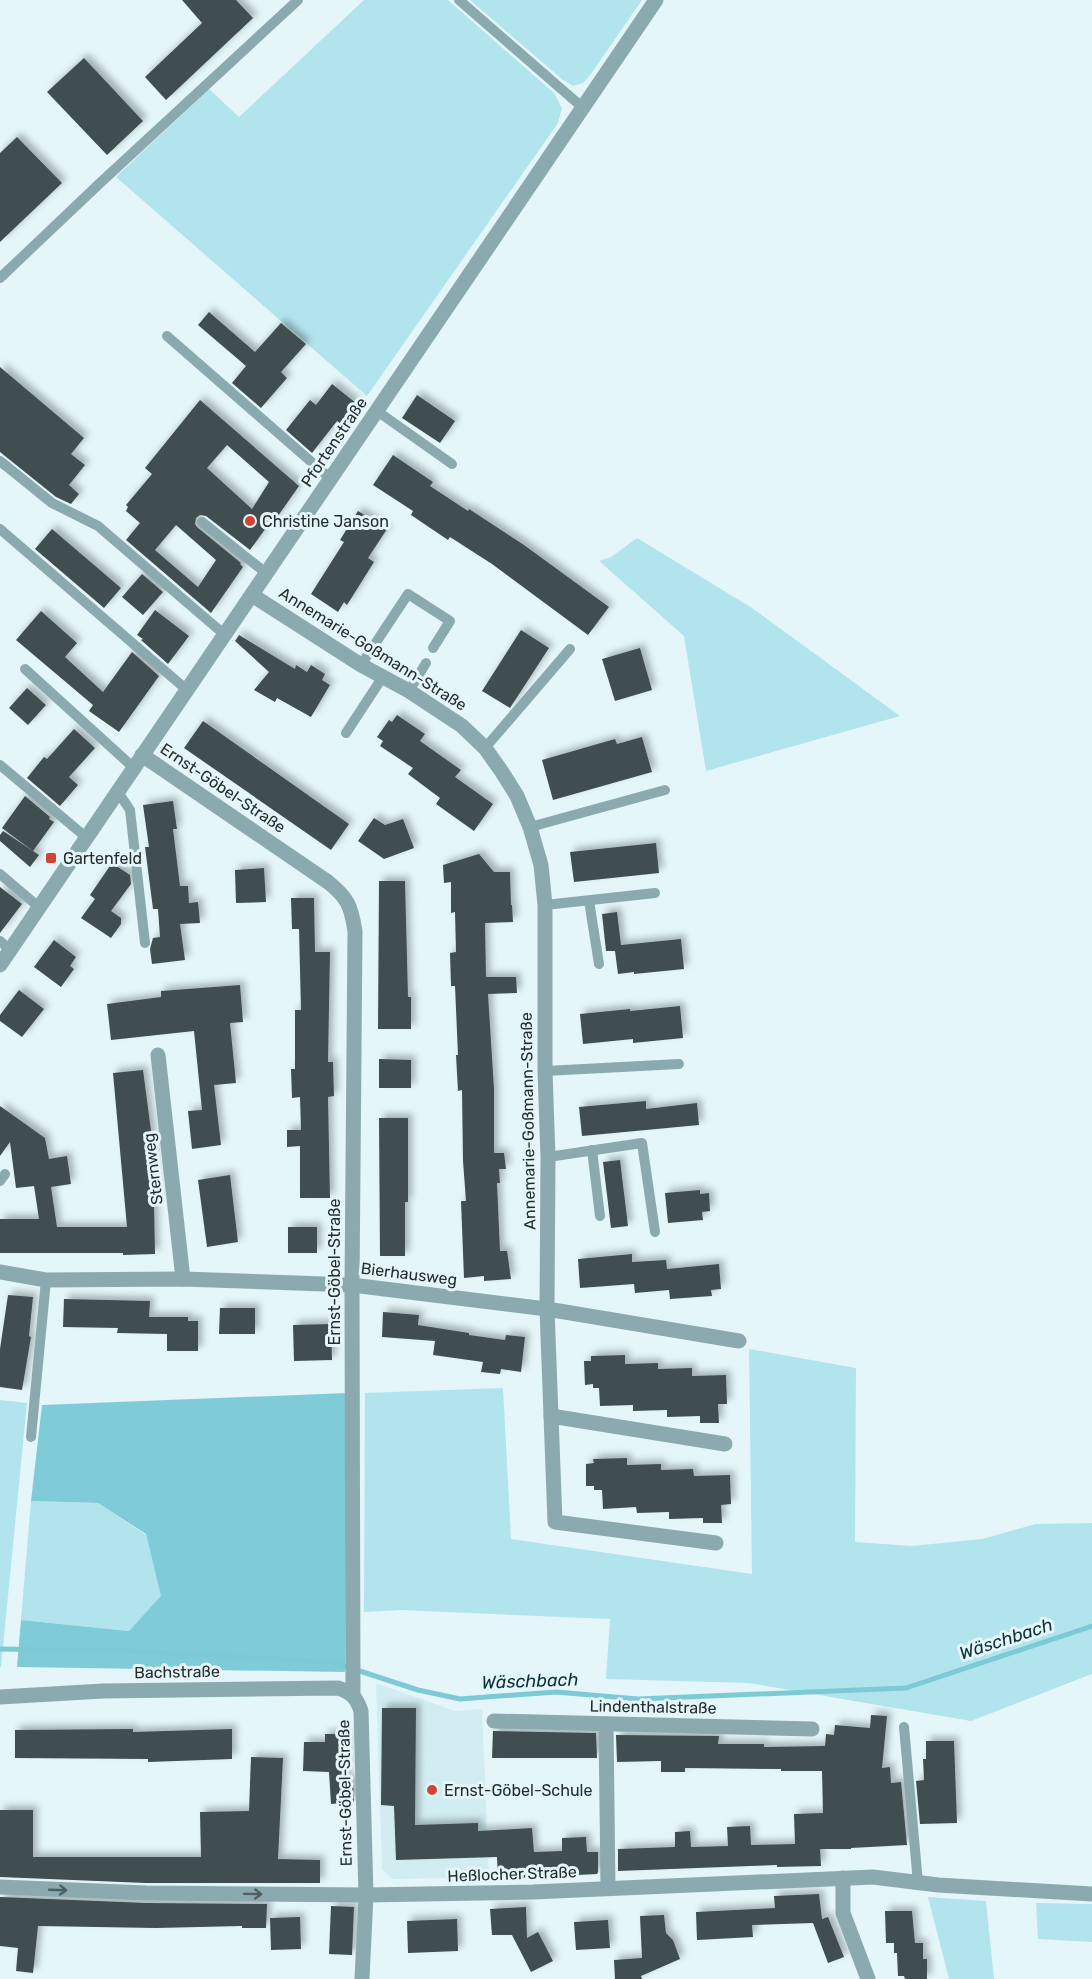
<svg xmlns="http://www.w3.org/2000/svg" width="1092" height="1979" viewBox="0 0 1092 1979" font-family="Rubik,sans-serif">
<defs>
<filter id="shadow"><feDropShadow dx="4.5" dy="-4.5" stdDeviation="3" flood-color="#0004"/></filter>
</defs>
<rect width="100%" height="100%" fill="#e4f6fa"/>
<polygon fill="#d1edf2" points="376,1683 455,1711 482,1709 489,1877 392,1879 382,1869"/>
<g fill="#b2e4ed">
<polygon points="364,0 448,0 554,93 562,108 558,123 367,396 116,177 209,89 239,117"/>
<polygon points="470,0 642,0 591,74 583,83 573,86 563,80"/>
<polygon points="637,538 752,608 900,716 706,771 684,636 599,561 611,557"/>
<polygon points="749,1349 856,1368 855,1542 912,1546 982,1539 1036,1524 1092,1523 1092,1674 971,1721 749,1683 606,1679 610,1619 400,1610 364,1612 365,1393 503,1388 511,1539 752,1574"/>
<polygon points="0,1400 27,1403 1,1667 0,1667"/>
<polygon points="31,1501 98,1503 146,1535 162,1596 129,1631 21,1620"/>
<polygon points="928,1897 986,1901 994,1979 949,1979"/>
<polygon points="1036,1903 1092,1904 1092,1942 1038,1939"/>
</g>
<polygon fill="#7fcbd8" points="347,1393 345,1672 17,1667 21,1620 129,1631 161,1596 146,1534 98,1503 31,1501 42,1405"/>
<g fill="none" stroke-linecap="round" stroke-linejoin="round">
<polyline stroke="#7dc9d6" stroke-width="5" points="0,1649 131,1651 332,1662 418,1690 460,1699 556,1692 638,1699 906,1688 1092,1626"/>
</g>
<g fill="#3f4e51" fill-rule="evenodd" filter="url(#shadow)">
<polygon points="182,0 236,0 253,18 166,100 145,77 202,23"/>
<polygon points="84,58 143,121 107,155 47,92"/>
<polygon points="17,137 62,183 0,242 0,153"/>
<polygon points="209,312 255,352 281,323 306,344 281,372 287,378 261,408 232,383 246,366 198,325"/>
<polygon points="0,367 84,438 71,454 85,465 69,485 79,494 71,504 56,497 0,452"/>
<polygon points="332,384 356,403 340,423 337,421 312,453 286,430 310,400 316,405"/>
<polygon points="417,395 455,421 440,443 402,418"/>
<path d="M200,400L299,486L273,523L271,521L250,550L206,516L200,515L196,518L195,524L197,527L241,563L240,564L243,567L211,613L126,540L140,523L126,511L128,507L126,505L152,474L145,468ZM227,445L269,482L252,509L207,468ZM176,525L216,560L198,587L155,550Z"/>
<polygon points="393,455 433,482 430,486 468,511 469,509 524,545 609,607 588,635 492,564 450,537 448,540 411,515 413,511 373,485"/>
<polygon points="358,511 387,529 368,558 374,562 347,605 344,602 338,612 311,594 344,542 340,540"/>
<polygon points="52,529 121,588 104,608 35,549"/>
<polygon points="142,574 163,592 143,615 122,597"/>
<polygon points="155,610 189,636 168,664 141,640 143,639 137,635"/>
<polygon points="41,611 77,643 65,657 103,692 132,652 159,676 119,732 89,711 93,705 16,640"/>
<polygon points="521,630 549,648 510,708 482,691"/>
<polygon points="239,635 295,669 296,665 307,672 311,665 325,674 322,680 330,685 311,717 277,698 275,702 254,690 269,672 235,641"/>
<polygon points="640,648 652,690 615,701 602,659"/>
<polygon points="27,688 46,705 28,725 9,708"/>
<polygon points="397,715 425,734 420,741 461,770 455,777 493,804 474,831 436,804 440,798 408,774 413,768 380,746 383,741 377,737 389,720 392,722"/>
<polygon points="203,721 349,824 331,850 184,748"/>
<polygon points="74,729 95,748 69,777 78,785 60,806 27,778 44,757 47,759"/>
<polygon points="642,737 652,772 553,800 542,760 615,739 617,744"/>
<polygon points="25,796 50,817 49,819 54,822 33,851 2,828"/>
<polygon points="173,801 177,829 173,829 180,886 188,886 189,903 198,902 200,923 180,924 185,960 152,964 150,949 153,938 160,937 158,909 153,909 145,847 149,847 143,805"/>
<polygon points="374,818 385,825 403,819 414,848 384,859 358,841"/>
<polygon points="3,831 39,855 30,867 0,841 0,835"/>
<polygon points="656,843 659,873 574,882 570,852"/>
<polygon points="479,854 494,872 510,872 511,905 512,905 513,922 485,923 486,977 516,977 517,993 488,994 494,1089 494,1153 504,1153 506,1169 499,1169 500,1183 497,1183 500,1251 507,1251 511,1279 484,1281 484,1276 464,1278 461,1201 466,1201 463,1161 462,1090 458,1091 456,1055 458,1055 455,986 451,986 450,953 456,952 455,912 451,913 451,882 444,883 443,865"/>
<polygon points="112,863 130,875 131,884 111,911 121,918 121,924 111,938 81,918 95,899 90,895"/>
<polygon points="264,868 266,902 236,903 235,870"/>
<polygon points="379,881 405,881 408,997 411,997 411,1029 378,1029"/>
<polygon points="0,887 22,904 0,933"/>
<polygon points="291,898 314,898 315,952 330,952 328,1062 333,1062 334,1096 328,1097 330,1198 300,1198 300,1146 287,1147 287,1130 301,1130 300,1097 292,1098 291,1069 295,1069 295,1010 301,1010 299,929 292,929"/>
<polygon points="617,912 621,945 681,939 684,969 634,974 634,972 618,974 615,951 606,951 602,914"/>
<polygon points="54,940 76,957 70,966 74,969 61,987 34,967"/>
<polygon points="240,985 243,1022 230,1023 236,1083 214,1085 221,1145 192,1149 188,1111 202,1110 194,1031 111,1040 107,1004 161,997 161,991"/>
<polygon points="19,990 44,1009 22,1037 0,1021 0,1015"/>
<polygon points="680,1006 683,1038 633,1043 633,1039 583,1044 580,1014 630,1009 630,1011"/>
<polygon points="379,1059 411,1060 411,1088 379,1088"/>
<polygon points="143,1070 154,1153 152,1153 158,1203 154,1203 155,1254 123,1255 123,1253 0,1253 0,1219 39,1219 34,1186 16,1188 10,1142 0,1156 0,1106 45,1138 49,1159 67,1156 71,1184 51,1187 57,1227 127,1227 113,1073"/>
<polygon points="646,1101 646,1109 697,1103 699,1125 582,1136 579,1107"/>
<polygon points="379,1118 408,1118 408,1202 405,1202 405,1256 380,1256"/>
<polygon points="620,1160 628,1226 611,1228 603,1162"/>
<polygon points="230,1175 238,1242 207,1247 198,1180"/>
<polygon points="700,1190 700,1194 709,1193 710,1211 702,1212 703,1220 668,1223 665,1193"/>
<rect x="288" y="1227" width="29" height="26"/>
<polygon points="632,1254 632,1262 666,1260 667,1269 719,1264 721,1289 711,1290 712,1296 670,1299 669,1290 635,1293 634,1284 580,1288 578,1259"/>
<polygon points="8,1295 33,1297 29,1336 31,1337 22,1390 0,1387 0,1349"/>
<polygon points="64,1299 150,1301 149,1317 188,1317 188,1321 198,1321 198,1351 167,1351 167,1334 117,1333 118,1328 63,1327"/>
<polygon points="220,1308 255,1308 255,1334 219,1334"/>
<polygon points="383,1312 419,1315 418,1325 469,1333 469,1335 505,1340 506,1335 525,1337 521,1372 501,1369 500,1374 481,1372 483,1362 433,1355 435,1341 382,1337"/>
<polygon points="331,1324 332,1360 294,1361 293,1325"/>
<polygon points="625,1355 625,1364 658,1363 658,1369 692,1368 692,1376 726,1375 727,1404 718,1404 719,1423 700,1423 700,1416 667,1417 667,1410 633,1411 633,1405 600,1406 599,1388 593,1388 593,1384 585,1385 584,1361 591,1361 591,1356"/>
<polygon points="627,1458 627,1465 661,1464 661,1470 693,1469 694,1476 730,1475 731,1504 721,1505 722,1523 703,1523 703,1518 669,1519 669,1512 637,1513 636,1507 603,1509 602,1490 594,1490 594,1486 586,1486 586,1464 594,1463 593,1459"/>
<polygon points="382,1708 416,1708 415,1825 478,1823 478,1831 532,1828 534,1852 562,1851 562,1838 586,1837 587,1852 598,1852 598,1872 597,1874 498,1879 497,1857 396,1860 394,1806 381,1805"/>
<polygon points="871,1715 887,1716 882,1768 890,1767 891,1783 901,1782 907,1845 851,1848 851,1849 820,1849 821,1866 777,1867 777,1865 618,1871 618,1849 675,1847 675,1832 690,1831 691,1847 728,1846 727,1827 750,1826 751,1845 795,1844 794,1814 823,1813 822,1771 781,1771 781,1769 685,1768 685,1772 661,1772 661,1761 617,1762 616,1735 719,1736 718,1744 764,1744 764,1747 825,1746 826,1734 834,1735 835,1725 870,1728"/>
<polygon points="133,1729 133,1732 232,1729 232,1759 148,1762 148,1759 15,1758 15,1730"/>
<polygon points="493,1731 596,1733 597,1758 492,1758"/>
<polygon points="325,1734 347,1734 346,1780 353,1779 354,1802 331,1804 329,1772 303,1771 304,1742 325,1742"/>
<polygon points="926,1741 954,1741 957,1823 920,1824 916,1781 924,1780 923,1759 926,1759"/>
<polygon points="251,1757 283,1758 278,1859 320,1860 320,1883 146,1883 0,1877 0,1810 33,1810 33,1857 201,1857 200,1812 249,1811"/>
<polygon points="819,1894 822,1919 828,1917 844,1957 828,1963 813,1923 752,1925 753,1937 697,1940 696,1912 775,1908 774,1896"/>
<polygon points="0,1897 146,1903 267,1904 266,1928 242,1928 242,1926 156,1928 38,1926 33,1973 16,1971 18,1948 0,1946"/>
<polygon points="331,1906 354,1907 352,1955 329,1954"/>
<polygon points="526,1907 527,1938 538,1932 553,1961 531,1972 512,1935 492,1935 490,1909"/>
<polygon points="885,1911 912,1911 915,1943 923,1943 923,1959 927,1959 927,1979 905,1979 904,1976 898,1976 897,1953 894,1953 894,1943 886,1943"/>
<polygon points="664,1915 666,1933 673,1940 680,1959 641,1976 642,1979 615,1979 614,1960 642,1958 640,1916"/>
<polygon points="300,1917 301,1949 271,1950 270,1918"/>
<polygon points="457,1919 458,1951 408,1953 407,1921"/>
<polygon points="608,1920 610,1948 576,1950 574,1922"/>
</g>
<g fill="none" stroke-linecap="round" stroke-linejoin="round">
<g stroke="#8baaaf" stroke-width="10">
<polyline points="459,0 582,107"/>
<polyline points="0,278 99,184 298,0"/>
<polyline points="167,336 331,479"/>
<polyline points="377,411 452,464"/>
<polyline points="0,461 52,503 98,526 225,635"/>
<polyline points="202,522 266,573"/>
<polyline points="0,529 187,690"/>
<polyline points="361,665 408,594 450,621 433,648"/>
<polyline points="25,669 134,768"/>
<polyline points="409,691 426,663"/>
<polyline points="346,733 382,678"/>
<polyline points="485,748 570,649"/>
<polyline points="0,765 87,838"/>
<polyline points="118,792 130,810 145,943"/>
<polyline points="530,827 665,790"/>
<polyline points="0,874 40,908"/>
<polyline points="589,901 599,964"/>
<polyline points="545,905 655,893"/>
<polyline points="0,941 10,950"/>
<polyline points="545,1071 679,1064"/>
<polyline points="592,1150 600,1216"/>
<polyline points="548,1157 642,1143 655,1232"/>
<polyline points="0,1181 5,1174"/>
<polyline points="31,1437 46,1280"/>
<polyline points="904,1727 918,1883"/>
</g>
<g stroke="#8baaaf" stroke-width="15">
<polyline points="252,595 361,665 409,691 462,726 485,748 502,772 517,796 530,827 541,865 545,905 545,1071 548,1157 547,1309 555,1522 716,1543"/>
<path d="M142,755L328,882C348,898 351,906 355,931L352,1285L353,1695"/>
<polyline points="158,1055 183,1279"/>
<polyline points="0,1272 46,1280 183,1279 352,1285 547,1309 739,1341"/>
<polyline points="551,1416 725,1444"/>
<polyline points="494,1721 812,1729"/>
<polyline points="606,1724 608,1888"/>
<polyline points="843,1878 843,1913 868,1979"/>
<polyline points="0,1887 146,1893 366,1895 362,1979"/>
</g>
<g stroke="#8baaaf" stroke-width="15">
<polyline points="0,965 656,0"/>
<path d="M0,1697L103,1691L338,1688C351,1692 357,1698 361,1711L366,1895L533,1892L873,1877L938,1885L1092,1894"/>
</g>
</g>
<defs><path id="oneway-shaft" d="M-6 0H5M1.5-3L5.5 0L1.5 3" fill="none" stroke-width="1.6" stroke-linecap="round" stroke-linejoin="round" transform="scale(1.5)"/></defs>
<g stroke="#4e5e61">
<use href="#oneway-shaft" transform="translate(58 1890) rotate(2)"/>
<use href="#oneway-shaft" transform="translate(253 1894) rotate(1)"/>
</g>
<g fill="#d14434" stroke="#e4f6fa" stroke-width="2">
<circle cx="250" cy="521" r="6"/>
<rect x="45" y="852" width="12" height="12" rx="3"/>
<circle cx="432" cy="1790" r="6"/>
</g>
<g text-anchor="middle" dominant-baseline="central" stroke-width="6" stroke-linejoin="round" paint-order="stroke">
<g font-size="16" fill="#252c2d" stroke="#e4f6fa">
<text transform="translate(334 442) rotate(-56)">Pfortenstraße</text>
<text transform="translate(373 649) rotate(32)">Annemarie-Goßmann-Straße</text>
<text transform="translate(223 788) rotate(34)">Ernst-Göbel-Straße</text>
<text transform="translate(528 1121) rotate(-91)">Annemarie-Goßmann-Straße</text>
<text transform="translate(153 1169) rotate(-97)">Sternweg</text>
<text transform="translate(334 1272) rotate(-90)">Ernst-Göbel-Straße</text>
<text transform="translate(409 1274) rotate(7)">Bierhausweg</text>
<text transform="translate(177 1672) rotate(-1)">Bachstraße</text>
<text transform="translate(653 1707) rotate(1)">Lindenthalstraße</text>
<text transform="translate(345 1793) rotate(-91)">Ernst-Göbel-Straße</text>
<text transform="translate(512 1874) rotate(-2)">Heßlocher Straße</text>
</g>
<g font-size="16" fill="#252c2d" stroke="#e4f6fa" text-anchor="start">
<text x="262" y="521">Christine Janson</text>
<text x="63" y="858">Gartenfeld</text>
<text x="444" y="1790">Ernst-Göbel-Schule</text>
</g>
<g font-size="18" font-style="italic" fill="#0d3239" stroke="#e4f6fa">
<text transform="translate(1006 1639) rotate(-18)">Wäschbach</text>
<text transform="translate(530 1681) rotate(-2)">Wäschbach</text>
</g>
</g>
</svg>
